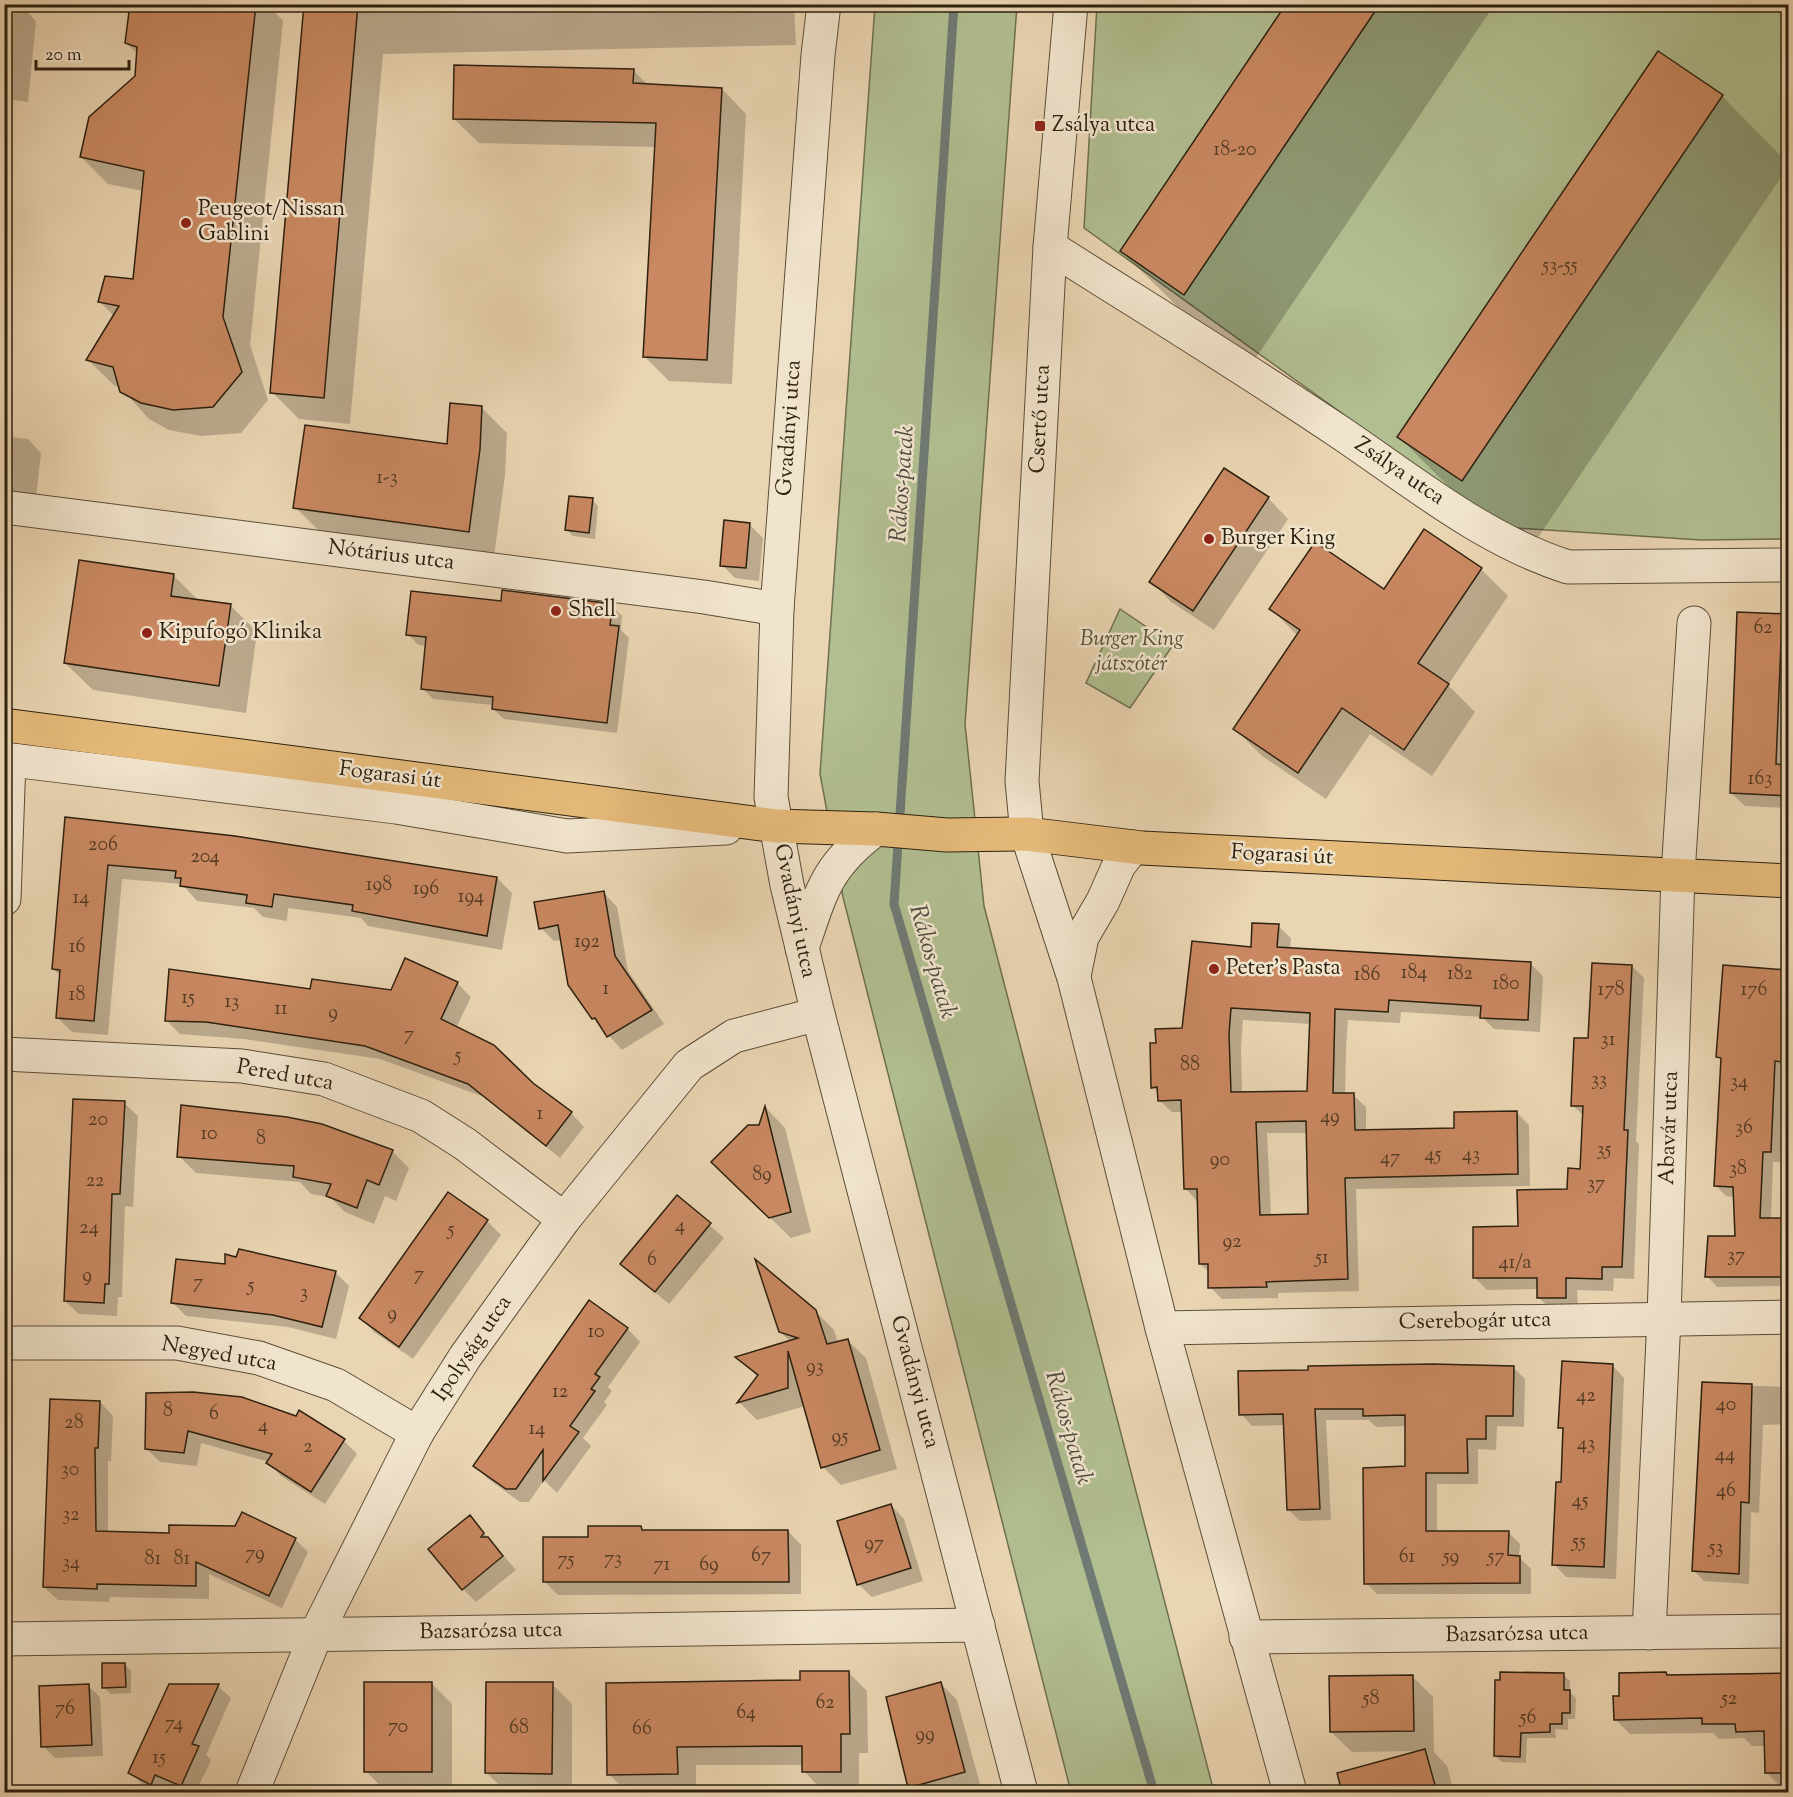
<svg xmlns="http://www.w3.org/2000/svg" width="1793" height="1797" viewBox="0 0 1793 1797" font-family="'Sorts Mill Goudy',serif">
<rect width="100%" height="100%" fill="#ead5b2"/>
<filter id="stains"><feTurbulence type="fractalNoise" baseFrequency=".00333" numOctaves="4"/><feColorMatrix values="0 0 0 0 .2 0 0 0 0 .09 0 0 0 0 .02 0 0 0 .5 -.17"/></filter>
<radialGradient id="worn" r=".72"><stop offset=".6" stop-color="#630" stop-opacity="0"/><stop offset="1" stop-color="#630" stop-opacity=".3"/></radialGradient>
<g fill="#b1be90" stroke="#6e6f50" stroke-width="1.5">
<polygon points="875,5 1017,5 965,724 984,906 1214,1792 1071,1792 843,897 820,774"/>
<polygon points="1097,5 1788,5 1788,539 1701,540 1500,527 1084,228"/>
<polygon points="1120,609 1173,645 1130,708 1086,683"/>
</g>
<g fill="#0003" fill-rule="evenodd">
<polygon points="4,4 20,4 36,21 28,102 4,99"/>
<polygon points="131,4 267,4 283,21 250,345 268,400 241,433 201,436 169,430 149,419 121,388 115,386 88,360 114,316 100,302 135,280 143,191 108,184 81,157 137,76 138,54 126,43"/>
<polygon points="306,4 794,4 796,45 383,54 350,424 299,419 272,392"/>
<polygon points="1288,4 1495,4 1253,362 1190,319 1121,251"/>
<polygon points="633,70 648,85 722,89 746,114 732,384 669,381 644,356 656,147 479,143 454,119"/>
<polygon points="1722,96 1788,163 1788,167 1531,548 1467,505 1399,437"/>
<polygon points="481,407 507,433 505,475 494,557 321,533 295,507 449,446"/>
<polygon points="4,436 28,439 41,453 36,498 4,494"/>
<polygon points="1268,498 1288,519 1214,630 1171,602 1151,581"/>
<polygon points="592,500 598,506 595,539 573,536 567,530"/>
<polygon points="749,524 763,538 759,581 735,578 722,565"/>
<polygon points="1481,569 1508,596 1448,685 1475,712 1432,776 1370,734 1326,799 1262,756 1235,729 1298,636 1271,609 1384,591"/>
<polygon points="173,575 199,601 230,605 257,632 246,713 93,690 65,663"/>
<polygon points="612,606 622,616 621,630 629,638 617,733 504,719 493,709 493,705 433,699 423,689 427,646 418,645 408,634"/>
<polygon points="1739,613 1788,616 1788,808 1745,806 1731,793"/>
<polygon points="67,818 235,837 497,878 512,893 502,950 368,926 361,918 288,908 287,921 263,917 254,908 197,901 182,884 122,879 108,1035 72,1032 57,1017 61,976 53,969"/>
<polygon points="604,893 617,907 628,971 664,1024 622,1050 593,1018 562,940 554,941 541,928"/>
<path d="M1278,926L1291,938L1290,949L1531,964L1543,976L1540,1032L1494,1029L1482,1017L1401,1012L1400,1023L1348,1020L1346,1048L1345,1095H1353L1366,1107V1131L1456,1130L1517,1113L1529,1125L1530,1186L1356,1189L1359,1291L1278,1293V1298L1222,1299L1210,1287V1273L1200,1264L1198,1202L1186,1189L1183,1112H1172L1159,1100V1093L1153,1087L1158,1044L1183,1030L1252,948ZM1243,1020L1311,1024L1308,1092L1242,1093L1241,1047ZM1267,1133H1308L1310,1215L1271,1216Z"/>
<polygon points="406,960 457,983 471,997 456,1028 571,1113 584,1127 560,1158 484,1097 380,1059 244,1039 180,1034 166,1020 312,991 392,992"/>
<polygon points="1632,966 1644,978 1636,1141 1639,1144 1634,1279 1614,1278 1613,1291 1577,1290 1578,1309 1551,1309 1538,1297 1539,1289 1487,1290 1474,1277 1520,1228 1569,1191 1582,1170 1584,1116 1572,1105 1589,1040"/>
<polygon points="1724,967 1788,971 1788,1071 1785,1071 1780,1162 1773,1162 1771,1220 1788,1220 1788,1286 1717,1287 1707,1276 1737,1237 1735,1197 1726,1196 1716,1186 1723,1061 1718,1056"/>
<polygon points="124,1103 138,1116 133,1207 125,1206 122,1297 118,1297 117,1316 79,1314 65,1301"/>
<polygon points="766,1108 785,1128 811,1232 791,1238 734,1183"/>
<polygon points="392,1151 409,1168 396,1201 385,1196 374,1224 345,1212 330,1197 311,1194 300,1182 196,1173 179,1156"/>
<polygon points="448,1194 487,1221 501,1235 413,1359 374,1332 361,1318"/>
<polygon points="677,1197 724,1238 669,1304 622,1264"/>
<polygon points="335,1272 349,1286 336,1339 288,1327 186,1316 172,1302"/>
<polygon points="589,1302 628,1329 640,1342 608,1387 612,1391 604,1402 607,1405 583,1438 591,1446 557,1493 544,1480 529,1502 520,1502 488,1479 475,1466"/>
<polygon points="815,1311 834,1330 838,1343 847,1340 866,1358 897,1469 841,1485 823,1467 805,1406 757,1420 739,1402 758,1377 738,1358 791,1342 780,1332"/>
<polygon points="1612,1365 1624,1378 1616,1579 1566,1577 1554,1564 1562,1484 1564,1431 1560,1427"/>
<polygon points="1513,1367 1525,1379 1524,1427 1497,1426 1496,1450 1478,1449 1478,1484 1437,1484 1437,1533 1508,1532 1520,1544 1519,1557 1531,1569 1531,1594 1377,1594 1366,1583 1407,1468 1407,1426 1376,1427 1369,1420 1326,1420 1331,1520 1300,1521 1289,1510 1285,1425 1252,1426 1241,1414"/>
<polygon points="1703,1384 1788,1387 1788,1424 1763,1425 1759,1513 1751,1512 1749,1584 1704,1581 1693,1570"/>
<polygon points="241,1399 344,1441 357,1454 325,1504 281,1476 269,1462 201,1443 197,1466 160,1462 146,1448"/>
<polygon points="100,1402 113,1416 111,1461 108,1461 108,1533 295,1539 308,1552 282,1608 209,1574 209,1599 110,1597 109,1602 58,1600 44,1587"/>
<polygon points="891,1505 904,1519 923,1581 872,1597 858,1584"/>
<polygon points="470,1517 516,1570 476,1602 463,1589"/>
<polygon points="640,1527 645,1532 788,1531 801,1545 801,1594 558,1595 545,1582 589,1538"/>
<polygon points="125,1664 131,1671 131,1693 110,1694 104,1687"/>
<polygon points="848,1672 867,1691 868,1753 859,1753 859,1790 822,1790 804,1771 804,1765 696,1765 696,1792 627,1792 609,1774 802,1682"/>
<polygon points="1563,1674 1570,1681 1570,1692 1576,1698 1575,1719 1568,1719 1568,1730 1555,1729 1556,1738 1527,1738 1526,1763 1502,1762 1495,1756"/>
<polygon points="1788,1674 1788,1788 1782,1788 1767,1773 1766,1746 1752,1746 1744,1738 1719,1739 1713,1733 1630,1734 1615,1719 1621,1697 1620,1675"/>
<polygon points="1413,1677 1433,1697 1434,1752 1447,1766 1454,1792 1351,1792 1346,1772 1419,1751 1352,1752 1331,1732"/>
<polygon points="431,1683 452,1704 452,1792 386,1792 366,1771"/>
<polygon points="940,1683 957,1700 981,1788 966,1792 911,1792 887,1698"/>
<polygon points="552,1684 572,1704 572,1792 506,1792 487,1773"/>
<polygon points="88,1686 100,1697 103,1756 55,1758 43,1746"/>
<polygon points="170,1686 218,1686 231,1698 206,1755 211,1760 196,1792 151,1792 130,1773"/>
<polygon points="1682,1786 1688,1792 1653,1792 1652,1788"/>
</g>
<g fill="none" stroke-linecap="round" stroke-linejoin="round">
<polyline stroke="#6f7a74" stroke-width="9" points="954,4 894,904 1154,1792"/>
</g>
<g fill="#c98861" stroke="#2c200f" stroke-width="1.5" fill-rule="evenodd">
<polygon points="130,4 256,4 223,317 242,372 213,407 173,410 141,403 120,392 113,367 86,360 119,306 98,302 105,276 133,279 144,171 80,157 89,117 135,76 137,47 125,43"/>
<polygon points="304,4 358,4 324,398 270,393"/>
<polygon points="1286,4 1380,4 1184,295 1120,251"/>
<polygon points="1658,51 1723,95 1462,481 1397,437"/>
<polygon points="454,65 634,69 633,83 722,88 707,360 643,357 656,123 453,119"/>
<polygon points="450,403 482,406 480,449 469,532 293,508 305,425 447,444"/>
<polygon points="1224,468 1269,497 1193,611 1149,582"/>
<polygon points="569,496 593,498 589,533 565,530"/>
<polygon points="724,520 750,523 746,568 720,566"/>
<polygon points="1424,529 1482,568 1418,663 1449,684 1404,750 1342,708 1298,773 1233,729 1300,630 1269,609 1315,542 1384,589"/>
<polygon points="79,560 174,574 171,596 231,604 219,686 64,663"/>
<polygon points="502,590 613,604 610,625 619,626 607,723 492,709 493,697 421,689 426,637 406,635 411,591 501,601"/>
<polygon points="1737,612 1788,614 1788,642 1781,642 1776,764 1788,765 1788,796 1730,793"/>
<polygon points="65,817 235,836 497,877 487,936 352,911 353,905 274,894 272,907 246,903 247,895 180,886 181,878 175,878 176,871 108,865 94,1021 56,1018 60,970 52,969"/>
<polygon points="604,891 615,956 652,1010 607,1037 595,1018 592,1019 568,985 558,925 539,929 534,902"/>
<path d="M1252,923L1279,924L1277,947L1531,962L1528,1020L1480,1018L1481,1006L1389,1000L1388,1012L1335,1009L1333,1093H1354L1355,1130L1454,1128V1112L1517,1111L1518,1174L1345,1178L1348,1279L1266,1282L1267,1287L1208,1288V1264H1199L1197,1189H1184L1181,1100L1158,1101L1157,1087L1151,1088L1150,1043H1156L1155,1029L1182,1028L1192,941L1251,947ZM1231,1008L1310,1013L1307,1091L1231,1092L1229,1034ZM1306,1121L1308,1214L1260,1215L1256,1122Z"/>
<polygon points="405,958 458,982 441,1019 494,1045 533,1083 572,1112 546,1146 468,1084 365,1046 206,1022 165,1021 169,969 310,989 312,979 391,990"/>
<polygon points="1592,963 1632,965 1624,1130 1628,1130 1622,1267 1602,1267 1602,1279 1566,1278 1566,1298 1537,1298 1537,1278 1473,1278 1473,1227 1518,1226 1517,1190 1567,1189 1568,1168 1580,1169 1583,1106 1571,1106 1574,1038 1588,1038"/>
<polygon points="1723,965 1788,970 1782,1062 1775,1061 1771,1152 1763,1152 1760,1218 1788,1218 1788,1277 1705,1277 1708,1236 1735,1236 1733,1187 1714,1186 1721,1058 1716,1057"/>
<polygon points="73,1099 125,1101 120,1194 112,1194 109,1284 105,1284 104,1303 64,1301"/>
<polygon points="181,1105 287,1117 322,1124 393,1150 379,1185 367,1180 357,1208 326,1196 331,1184 293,1177 294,1166 177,1157"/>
<polygon points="765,1106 791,1212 769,1218 711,1162 748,1125 759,1125"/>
<polygon points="448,1192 488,1220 399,1347 359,1318"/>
<polygon points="677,1195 711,1223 655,1292 620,1264"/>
<polygon points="239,1249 336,1271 322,1327 273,1315 171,1303 176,1259 225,1264 225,1254 236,1257"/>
<polygon points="755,1259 816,1310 827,1344 848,1339 880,1450 821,1468 788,1351 788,1388 737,1403 758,1375 735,1357 798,1338 779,1332"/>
<polygon points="589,1300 628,1328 595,1374 600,1377 591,1389 595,1391 570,1426 579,1432 543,1481 543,1450 516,1489 506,1489 473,1466"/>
<polygon points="1562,1361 1613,1364 1604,1567 1552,1565 1556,1482 1561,1482 1563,1428 1558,1428"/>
<polygon points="1433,1364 1514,1366 1513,1416 1486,1416 1486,1439 1467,1439 1468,1473 1426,1473 1426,1531 1509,1531 1508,1555 1520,1556 1520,1583 1364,1584 1363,1468 1405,1466 1405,1415 1363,1416 1363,1409 1315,1409 1320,1509 1287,1510 1283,1414 1239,1415 1238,1371 1308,1370 1308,1366"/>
<polygon points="1702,1382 1752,1384 1749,1503 1741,1502 1739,1574 1692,1571"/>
<polygon points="193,1392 242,1397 296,1416 299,1410 345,1439 311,1492 266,1463 272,1454 188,1431 184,1453 145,1449 146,1393"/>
<polygon points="50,1399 100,1401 98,1448 95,1448 96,1531 169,1533 169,1525 235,1526 242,1512 296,1538 269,1596 196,1562 196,1586 97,1584 97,1589 43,1587"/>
<polygon points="891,1504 911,1568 857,1585 837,1521"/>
<polygon points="470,1515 484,1533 481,1537 488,1537 503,1556 462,1590 428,1549"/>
<polygon points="588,1526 641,1526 642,1530 788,1530 789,1582 543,1582 543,1537 588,1537"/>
<polygon points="102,1663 125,1663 126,1687 102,1688"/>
<polygon points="800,1671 849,1671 850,1734 841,1734 841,1772 802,1772 802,1746 677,1747 678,1774 607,1775 606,1683 800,1680"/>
<polygon points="1500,1672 1564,1673 1564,1690 1570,1690 1570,1713 1562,1713 1562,1724 1550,1724 1550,1732 1521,1733 1520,1757 1494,1756 1495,1680 1500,1680"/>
<polygon points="1666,1672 1667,1675 1788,1673 1788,1773 1765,1773 1764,1731 1736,1732 1735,1724 1702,1724 1702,1718 1614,1720 1613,1696 1619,1696 1619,1673"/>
<polygon points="1413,1675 1414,1731 1330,1732 1329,1676"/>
<rect x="364" y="1682" width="68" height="90"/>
<polygon points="486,1682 553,1682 552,1774 485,1773"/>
<polygon points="941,1682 965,1772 908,1788 886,1697"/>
<polygon points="89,1684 92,1745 41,1747 39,1686"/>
<polygon points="169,1684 219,1684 192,1744 199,1746 181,1786 155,1775 151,1785 128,1773"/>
<polygon points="1425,1749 1435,1785 1409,1792 1342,1792 1337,1773"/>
</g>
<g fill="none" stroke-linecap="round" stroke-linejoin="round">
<defs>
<g id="minor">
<polyline points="824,4 818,55 777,609 771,797 787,885 818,1014 1021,1792"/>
<polyline points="1071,4 1050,247 1022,781 1027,834 1074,978 1162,1328 1290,1792"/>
<path d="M1050,247C1146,308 1243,367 1338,431C1411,480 1483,540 1568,567L1788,565"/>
<polyline points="4,507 704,597 777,609"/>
<polyline points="4,759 396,807 567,836 726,828"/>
<polyline points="4,899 9,760"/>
<path d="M802,948C821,892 826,866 876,829"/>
<polyline points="1074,976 1082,937 1103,901 1119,865 1133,847"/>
<polyline points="4,1054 242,1066 324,1079 421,1116 465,1144 564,1219"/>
<polyline points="1162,1328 1788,1317"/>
<polyline points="4,1343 177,1343 259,1358 336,1385 417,1433"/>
<polyline points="1649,1633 1664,1318 1678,874 1694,623"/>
<polyline points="1246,1637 1788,1631"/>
<polyline points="4,1639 978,1625"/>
<polyline points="252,1792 316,1634 417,1433 465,1357 564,1219 689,1065 734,1036 818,1014"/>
</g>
<polyline id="major" points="4,725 776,826 876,829 947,835 1027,834 1142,848 1788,881"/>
</defs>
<use href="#minor" stroke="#5c4d38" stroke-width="35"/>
<use href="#major" stroke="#2c200f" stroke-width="35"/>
<use href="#minor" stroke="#f1e4cd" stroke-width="33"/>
<use href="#major" stroke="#e5ba79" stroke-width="33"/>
</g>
<g fill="#8f2418" stroke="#f1e4cd" stroke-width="2">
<rect x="1034" y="120" width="12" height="12" rx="3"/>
<circle cx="186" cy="223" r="6"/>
<circle cx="1209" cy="539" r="6"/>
<circle cx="556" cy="611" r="6"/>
<circle cx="147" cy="633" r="6"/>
<circle cx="1214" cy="969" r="6"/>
</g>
<g text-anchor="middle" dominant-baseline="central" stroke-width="5" stroke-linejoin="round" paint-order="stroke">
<g font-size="20" fill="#533a24">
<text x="1235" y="150">18-20</text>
<text x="1560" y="266">53-55</text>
<text x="387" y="478">1-3</text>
<text x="1763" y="628">62</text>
<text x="1760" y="779">163</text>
<text x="103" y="845">206</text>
<text x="205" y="857">204</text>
<text x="379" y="885">198</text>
<text x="426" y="889">196</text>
<text x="471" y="897">194</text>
<text x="81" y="898">14</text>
<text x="587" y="942">192</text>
<text x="77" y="947">16</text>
<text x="1414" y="973">184</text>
<text x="1460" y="974">182</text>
<text x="1367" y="975">186</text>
<text x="1506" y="984">180</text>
<text x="606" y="989">1</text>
<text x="1611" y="990">178</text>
<text x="1754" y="990">176</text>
<text x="77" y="995">18</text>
<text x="188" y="998">15</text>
<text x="232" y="1002">13</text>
<text x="281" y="1009">11</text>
<text x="333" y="1013">9</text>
<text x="409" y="1035">7</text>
<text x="1608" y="1040">31</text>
<text x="458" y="1056">5</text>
<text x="1190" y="1065">88</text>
<text x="1599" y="1080">33</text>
<text x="1739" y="1082">34</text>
<text x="540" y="1114">1</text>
<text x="1330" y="1117">49</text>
<text x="98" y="1120">20</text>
<text x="1744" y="1128">36</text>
<text x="209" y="1134">10</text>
<text x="261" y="1139">8</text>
<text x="1604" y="1150">35</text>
<text x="1433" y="1155">45</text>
<text x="1471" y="1155">43</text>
<text x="1390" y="1158">47</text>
<text x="1220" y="1160">90</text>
<text x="1738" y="1169">38</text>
<text x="762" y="1175">89</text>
<text x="95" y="1181">22</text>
<text x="1596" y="1184">37</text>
<text x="680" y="1226">4</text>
<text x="89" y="1228">24</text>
<text x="451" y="1230">5</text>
<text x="1232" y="1242">92</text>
<text x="1736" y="1256">37</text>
<text x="1322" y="1258">51</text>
<text x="652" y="1260">6</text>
<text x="1515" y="1263">41/a</text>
<text x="419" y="1275">7</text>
<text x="87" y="1276">9</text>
<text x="198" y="1283">7</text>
<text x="251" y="1286">5</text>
<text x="304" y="1293">3</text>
<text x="392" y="1314">9</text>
<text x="596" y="1332">10</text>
<text x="815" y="1367">93</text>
<text x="560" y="1392">12</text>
<text x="1586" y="1396">42</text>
<text x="1726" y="1405">40</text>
<text x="168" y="1411">8</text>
<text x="214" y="1414">6</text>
<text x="74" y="1423">28</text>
<text x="263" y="1426">4</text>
<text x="537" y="1429">14</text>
<text x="840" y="1437">95</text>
<text x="1586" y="1444">43</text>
<text x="308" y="1447">2</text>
<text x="1725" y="1455">44</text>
<text x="70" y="1470">30</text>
<text x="1726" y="1491">46</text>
<text x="1580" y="1501">45</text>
<text x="71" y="1515">32</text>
<text x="1579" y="1542">55</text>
<text x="874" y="1544">97</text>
<text x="1716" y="1548">53</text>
<text x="255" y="1554">79</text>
<text x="761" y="1556">67</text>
<text x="1407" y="1557">61</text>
<text x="1451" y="1557">59</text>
<text x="1496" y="1557">57</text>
<text x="153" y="1559">81</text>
<text x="182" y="1559">81</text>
<text x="613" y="1559">73</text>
<text x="566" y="1560">75</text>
<text x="71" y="1563">34</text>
<text x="662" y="1565">71</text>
<text x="709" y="1565">69</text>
<text x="1371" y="1699">58</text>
<text x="1729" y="1699">52</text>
<text x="825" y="1703">62</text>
<text x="65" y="1709">76</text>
<text x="746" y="1713">64</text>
<text x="1528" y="1718">56</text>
<text x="174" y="1724">74</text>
<text x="398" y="1727">70</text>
<text x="519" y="1728">68</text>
<text x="642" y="1729">66</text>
<text x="925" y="1735">99</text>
<text x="159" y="1758">15</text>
</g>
<g font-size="22" fill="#2c200f" stroke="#f1e4cd" text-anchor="start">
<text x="1052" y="126">Zsálya utca</text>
<text x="198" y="210">Peugeot/Nissan<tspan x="198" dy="25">Gablini</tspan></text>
<text x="1221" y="539">Burger King</text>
<text x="568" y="611">Shell</text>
<text x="159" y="633">Kipufogó Klinika</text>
<text x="1226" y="969">Peter's Pasta</text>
</g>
<g font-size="22" fill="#2c200f" stroke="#f1e4cd">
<text transform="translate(1041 419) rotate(-87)">Csertő utca</text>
<text transform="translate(790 428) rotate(-86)">Gvadányi utca</text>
<text transform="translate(1399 472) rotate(34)">Zsálya utca</text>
<text transform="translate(391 556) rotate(7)">Nótárius utca</text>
<text transform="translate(390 776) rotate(7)">Fogarasi út</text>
<text transform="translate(1282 856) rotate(3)">Fogarasi út</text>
<text transform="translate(794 911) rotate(78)">Gvadányi utca</text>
<text transform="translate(285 1076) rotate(10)">Pered utca</text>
<text transform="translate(1670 1128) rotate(-88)">Abavár utca</text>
<text transform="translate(1475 1322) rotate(-1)">Cserebogár utca</text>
<text transform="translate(473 1349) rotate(-56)">Ipolyság utca</text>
<text transform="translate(219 1355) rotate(10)">Negyed utca</text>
<text transform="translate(914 1382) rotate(75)">Gvadányi utca</text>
<text transform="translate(491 1632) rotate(-1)">Bazsarózsa utca</text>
<text transform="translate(1517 1635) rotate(-1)">Bazsarózsa utca</text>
</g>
<g font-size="22" font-style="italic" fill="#544f36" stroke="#f1e4cd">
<text x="1132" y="640">Burger King<tspan x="1132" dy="25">játszótér</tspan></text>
</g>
<g font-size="24" font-style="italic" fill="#4e4d41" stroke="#f1e4cd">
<text transform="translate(903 484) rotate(-86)">Rákos-patak</text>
<text transform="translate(932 962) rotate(74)">Rákos-patak</text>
<text transform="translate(1068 1428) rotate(74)">Rákos-patak</text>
</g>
</g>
<rect width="1793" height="1797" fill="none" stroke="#ead5b2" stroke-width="24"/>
<rect x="6" y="6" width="1781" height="1785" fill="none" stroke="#2c200f" stroke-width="3"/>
<rect x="12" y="12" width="1769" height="1773" fill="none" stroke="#2c200f" stroke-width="1.5"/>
<path d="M36 60v9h93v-9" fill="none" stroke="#2c200f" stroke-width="3"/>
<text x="45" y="60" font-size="18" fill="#2c200f" stroke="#f1e4cd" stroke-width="4.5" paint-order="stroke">20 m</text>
<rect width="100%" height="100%" filter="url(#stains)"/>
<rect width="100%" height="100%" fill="url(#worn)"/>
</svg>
